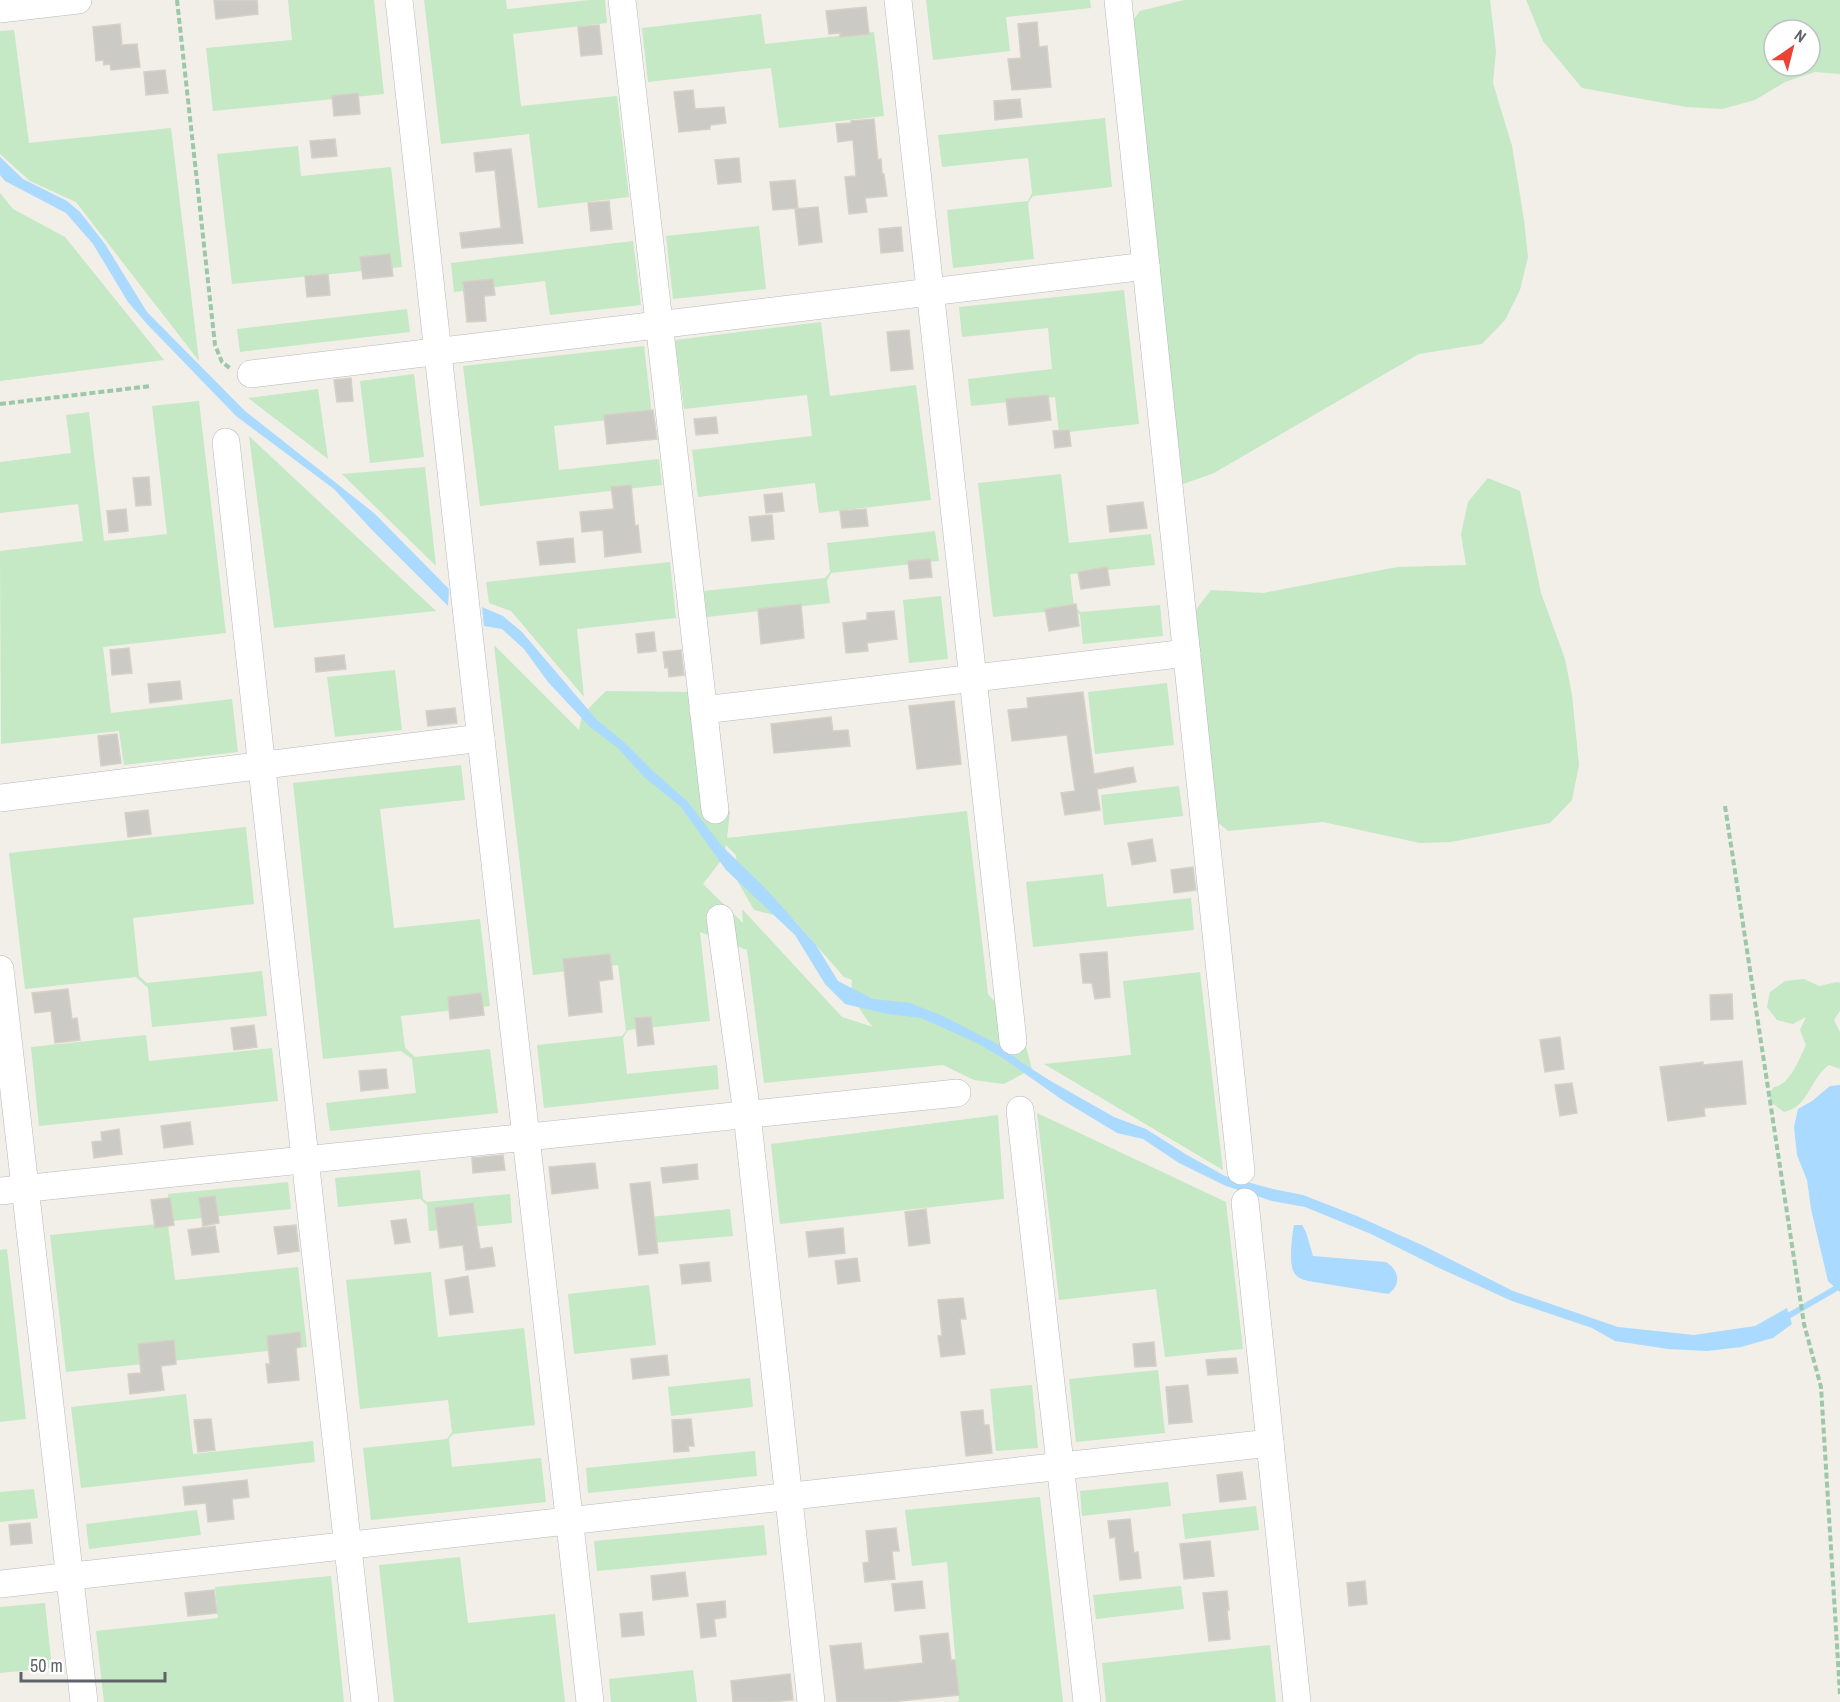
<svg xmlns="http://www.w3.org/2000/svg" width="1840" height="1702" viewBox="0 0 1840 1702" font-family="'Archivo Narrow',sans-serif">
<rect width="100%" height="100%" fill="#f1efe8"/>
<g fill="#c5e8c5" fill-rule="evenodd">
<polygon points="288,0 374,0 384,94 213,111 206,48 292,40"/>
<polygon points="424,0 506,0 507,9 589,0 605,0 607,23 513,34 521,106 617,96 629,197 538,208 529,134 441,144"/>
<polygon points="926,0 1090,0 1091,8 1006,17 1010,51 933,60"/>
<polygon points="1184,0 1490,0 1496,51 1493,83 1512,146 1524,220 1528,257 1520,290 1505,320 1482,344 1419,354 1214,473 1183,484 1150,201 1146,135 1141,101 1121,35 1140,11"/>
<path d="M1526,0H1840V74L1815,72L1785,82L1755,100L1722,109L1686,107L1582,88L1543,41ZM1774,30H1810V66H1774Z"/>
<polygon points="761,14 765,44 874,32 884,116 779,128 771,68 648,82 642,28"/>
<polygon points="14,30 29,143 171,128 199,361 76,202 30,181 0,154 0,31"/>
<polygon points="1105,118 1112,187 1033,196 1028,203 1034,259 953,268 947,210 1028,201 1032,193 1028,158 942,167 938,135"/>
<polygon points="298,146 301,176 391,167 402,267 232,284 217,154"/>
<polygon points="0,193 13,209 65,237 164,360 0,381"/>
<polygon points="759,226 766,289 673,299 666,236"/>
<polygon points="633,241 641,305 550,315 545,281 454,292 451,263"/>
<polygon points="1124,290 1139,424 1059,433 1055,397 971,406 968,379 1052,369 1048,328 962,337 959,307"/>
<polygon points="407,309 410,332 240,352 237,329"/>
<polygon points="821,322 830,396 916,385 931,500 819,513 815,483 698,497 692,450 812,436 807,395 684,409 675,340"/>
<polygon points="644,346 652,415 554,426 559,470 659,459 662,485 480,506 463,366"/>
<polygon points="414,374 424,457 370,463 360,381"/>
<polygon points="318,389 328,459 248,398"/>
<polygon points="199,401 226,633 103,647 111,713 232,699 238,752 124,765 119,731 1,744 0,551 83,541 78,504 0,513 0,462 71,453 66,415 89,412 104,541 167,534 152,406"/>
<polygon points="249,436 436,611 274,628"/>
<polygon points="425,467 436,566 342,474"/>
<polygon points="1061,474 1069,543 1151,534 1155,565 1070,574 1074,607 1081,612 1160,605 1163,636 1083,644 1080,615 1074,609 993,617 978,483"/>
<polygon points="1488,478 1520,491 1541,593 1565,659 1572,695 1579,765 1572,800 1550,823 1451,842 1420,843 1323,822 1228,831 1205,811 1191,616 1211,590 1263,593 1397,567 1466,565 1461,534 1468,502"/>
<polygon points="935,531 939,561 831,573 827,581 830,603 707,617 704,591 825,578 830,572 827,543"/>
<polygon points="670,562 676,618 577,629 584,697 511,611 489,603 486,582"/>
<polygon points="941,596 948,659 909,663 903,600"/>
<path d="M494,645L579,730L582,715L606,691L693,692L703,781L730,811L727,838L967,811L988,994L1023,1035L1032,1069L1004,1084L974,1080L943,1065L764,1083L747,950L700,932L710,1021L628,1030L623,1038L627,1074L717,1065L719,1089L544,1108L537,1045L622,1036L626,1031L618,965L533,975ZM726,845L736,855L738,882L754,910L794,920L844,977L852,980C849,995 863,1016 873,1027L842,1017L742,909L743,923L703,884L723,858Z"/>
<polygon points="395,670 402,730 335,737 327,677"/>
<polygon points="1167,683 1174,745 1095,754 1088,692"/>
<polygon points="461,765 465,800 380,809 394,928 480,919 490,1006 401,1016 405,1048 415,1057 490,1049 498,1113 330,1131 326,1103 416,1093 412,1059 401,1051 323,1059 293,783"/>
<polygon points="1179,786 1183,816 1104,825 1101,795"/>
<polygon points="246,827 254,904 133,918 139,976 147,983 262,971 267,1016 152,1027 148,988 136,977 25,989 9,853"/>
<polygon points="1103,874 1107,907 1191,898 1194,930 1033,947 1026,882"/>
<polygon points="1200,972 1223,1170 1044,1064 1131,1055 1123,981"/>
<path d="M1804,979L1819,986L1837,982L1840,983V1011L1834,1020L1840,1032V1069L1829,1065C1810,1078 1809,1107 1784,1112L1771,1102L1768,1094L1774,1087C1791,1084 1799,1059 1806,1045L1800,1030L1806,1017L1793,1024L1777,1020L1767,1007L1770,992L1785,981Z"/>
<polygon points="146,1035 149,1061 272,1048 278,1101 39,1126 31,1047"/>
<polygon points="1037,1113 1226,1202 1243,1349 1165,1357 1156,1289 1059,1300"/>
<polygon points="998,1115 1004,1199 780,1224 771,1144"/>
<polygon points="420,1170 423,1199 427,1202 510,1194 512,1223 429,1231 427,1205 420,1199 338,1207 335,1178"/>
<polygon points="288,1182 291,1209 172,1221 168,1225 175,1280 298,1267 307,1347 66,1372 50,1235 168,1223 171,1219 168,1194"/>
<polygon points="730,1209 733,1236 652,1243 650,1217"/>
<polygon points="7,1249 26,1419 0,1422 0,1250"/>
<polygon points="431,1272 438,1337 524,1328 535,1425 453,1434 449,1439 452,1467 541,1458 546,1502 371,1520 363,1448 447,1439 452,1432 448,1400 360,1409 346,1280"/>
<polygon points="649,1285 656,1345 574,1354 568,1294"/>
<polygon points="1158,1370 1165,1433 1076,1442 1069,1379"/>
<polygon points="750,1378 753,1407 671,1416 668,1387"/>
<polygon points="1032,1385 1038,1448 996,1451 990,1389"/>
<polygon points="186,1394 193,1454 313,1441 315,1462 81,1488 71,1407"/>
<polygon points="755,1451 757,1476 588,1493 586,1468"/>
<polygon points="1168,1482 1171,1506 1082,1516 1080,1491"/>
<polygon points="34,1489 38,1518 0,1522 0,1492"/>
<polygon points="1040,1497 1063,1702 956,1702 959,1701 947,1562 912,1566 905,1510"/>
<polygon points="1256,1506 1259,1530 1185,1539 1182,1514"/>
<polygon points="197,1510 201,1535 89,1549 86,1524"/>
<polygon points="764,1525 767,1555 597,1571 594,1541"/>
<polygon points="460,1557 468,1623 555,1614 565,1702 394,1702 379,1565"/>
<polygon points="331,1576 344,1702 104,1702 96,1631 218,1618 215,1587"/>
<polygon points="1181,1586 1184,1609 1096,1619 1093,1595"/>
<polygon points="45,1603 52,1668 0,1673 0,1607"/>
<polygon points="1270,1645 1276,1702 1106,1702 1102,1663"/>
<polygon points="693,1670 697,1702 611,1702 609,1679"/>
</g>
<g fill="#aadaff">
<polygon points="0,157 23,179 67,201 80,212 105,244 147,312 245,411 374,513 449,589 448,606 373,531 334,489 236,416 147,324 128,302 93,244 66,213 5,181 0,175"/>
<polygon points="482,607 503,616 522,632 597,720 625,743 653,771 687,801 721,845 767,890 816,945 838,981 873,999 910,1003 943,1016 1003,1047 1021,1062 1049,1080 1114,1117 1146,1129 1187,1155 1225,1176 1273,1189 1303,1195 1357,1216 1424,1246 1513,1291 1618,1327 1694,1335 1755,1326 1787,1308 1792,1324 1773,1338 1741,1347 1707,1351 1668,1349 1615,1341 1592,1328 1512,1301 1439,1268 1371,1234 1305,1207 1272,1201 1226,1186 1179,1163 1143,1139 1117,1133 1064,1101 1004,1059 977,1043 921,1018 887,1014 845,1004 825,984 795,935 726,870 681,807 644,777 618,748 590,727 548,682 524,649 502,629 484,626"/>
<polygon points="1840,1085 1840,1292 1828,1281 1811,1209 1807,1180 1797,1155 1794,1127 1798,1109 1812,1101 1830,1086"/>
<path d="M1294,1225H1302L1306,1232L1313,1256L1386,1262C1399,1270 1402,1285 1388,1294L1308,1281C1304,1280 1298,1278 1295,1274C1288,1266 1292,1236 1294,1225Z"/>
</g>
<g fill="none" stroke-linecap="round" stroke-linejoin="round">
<polyline stroke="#aadaff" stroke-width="6" points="1783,1319 1840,1286"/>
</g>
<g fill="#cccac5" stroke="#d6d1c6" stroke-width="1.5">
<polygon points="214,0 257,0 258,14 216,19"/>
<polygon points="866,7 869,34 840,37 840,33 829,34 826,11"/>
<polygon points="1037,22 1039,47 1047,46 1051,87 1012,90 1008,59 1021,58 1018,24"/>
<polygon points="120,24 122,45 137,44 140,67 111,70 110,64 104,65 103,60 96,61 93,27"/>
<polygon points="599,25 602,54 581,56 578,27"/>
<polygon points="165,70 168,93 146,95 144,72"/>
<polygon points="693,90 695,109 724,107 726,123 710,125 710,129 679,132 674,92"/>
<polygon points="358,93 360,114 334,116 332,96"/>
<polygon points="1020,99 1022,117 995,120 994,101"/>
<polygon points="874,119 878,160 881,159 882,174 884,174 887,196 865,198 867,212 849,214 845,177 856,176 853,140 838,142 836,124 851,123 851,121"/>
<polygon points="335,139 337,156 312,158 310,141"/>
<polygon points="511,149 523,243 462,248 460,233 501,228 495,170 476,172 474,153"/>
<polygon points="739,158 741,182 718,184 715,160"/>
<polygon points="795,180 798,208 773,210 770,182"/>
<polygon points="609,201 612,229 591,231 588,203"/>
<polygon points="818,207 822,242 799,245 795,209"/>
<polygon points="901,227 903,251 881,253 879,229"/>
<polygon points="390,254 393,276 363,279 360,257"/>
<polygon points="328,274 330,295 307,297 305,276"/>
<polygon points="493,279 495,295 484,296 486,321 467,322 463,282"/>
<polygon points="909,330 913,369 891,371 887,332"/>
<polygon points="351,378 353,401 337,402 334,380"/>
<polygon points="1048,395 1051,420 1009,425 1006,399"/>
<polygon points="653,410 657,439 607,444 604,415"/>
<polygon points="716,417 718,433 696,435 694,419"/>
<polygon points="1069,430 1071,446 1055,448 1053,431"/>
<polygon points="149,477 151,505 136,506 133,478"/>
<polygon points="631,485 635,526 638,525 641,552 605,557 603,530 582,532 580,512 614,509 611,487"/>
<polygon points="782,493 784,511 766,513 764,495"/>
<polygon points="1143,502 1147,528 1110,532 1107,506"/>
<polygon points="126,509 128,531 109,533 107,511"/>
<polygon points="866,509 868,526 842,528 840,511"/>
<polygon points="772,515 774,539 752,541 749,517"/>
<polygon points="573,538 575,562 540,565 537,542"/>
<polygon points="930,559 932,577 910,579 908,561"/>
<polygon points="1107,567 1110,585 1081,589 1078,572"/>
<polygon points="801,604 804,638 761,644 758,609"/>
<polygon points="1076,604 1079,626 1049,631 1045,609"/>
<polygon points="894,611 897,639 867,643 868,651 846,653 843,623 867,620 867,613"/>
<polygon points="654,632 656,651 638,653 636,634"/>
<polygon points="129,648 132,673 112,675 110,650"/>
<polygon points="681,650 684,675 669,677 668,667 665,668 663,652"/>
<polygon points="344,655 346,669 316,672 315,658"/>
<polygon points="180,681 182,699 150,703 148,684"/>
<polygon points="1083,692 1094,774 1133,767 1136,782 1097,789 1100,810 1065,815 1061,793 1075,791 1067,735 1012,741 1008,710 1028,708 1027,698"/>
<polygon points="954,701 961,764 917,769 909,706"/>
<polygon points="455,708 457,723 428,726 426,711"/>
<polygon points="831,717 833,731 848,730 850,746 774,753 771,724"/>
<polygon points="117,734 121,763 101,766 98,736"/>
<polygon points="148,810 151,834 128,837 125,813"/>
<polygon points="1152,839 1156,861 1132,865 1128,843"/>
<polygon points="1193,867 1196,890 1174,893 1171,870"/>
<polygon points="1107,952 1110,997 1095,999 1092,983 1083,983 1080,954"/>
<polygon points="610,954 613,979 599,981 602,1012 569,1016 563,959"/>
<polygon points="68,989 72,1019 77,1018 80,1040 55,1043 51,1011 35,1013 32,993"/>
<polygon points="481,993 484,1015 450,1019 448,997"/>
<polygon points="1732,994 1733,1019 1711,1020 1710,995"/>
<polygon points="651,1017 654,1044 638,1046 635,1018"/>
<polygon points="254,1025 257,1047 234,1050 231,1028"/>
<polygon points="1560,1037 1564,1069 1545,1072 1540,1040"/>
<polygon points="1742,1061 1746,1104 1704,1108 1705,1116 1668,1121 1660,1067 1703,1062 1703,1065"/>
<polygon points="386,1069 388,1088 361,1091 359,1071"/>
<polygon points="1572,1083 1577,1113 1560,1116 1555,1085"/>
<polygon points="190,1122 193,1144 164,1148 161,1126"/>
<polygon points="119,1129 122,1154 94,1158 92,1142 102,1141 101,1132"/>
<polygon points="503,1155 505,1170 473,1173 472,1158"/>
<polygon points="595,1163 598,1188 552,1194 549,1167"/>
<polygon points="697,1164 698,1179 663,1183 661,1168"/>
<polygon points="650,1182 658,1253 639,1255 630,1184"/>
<polygon points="215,1196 219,1223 203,1226 199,1198"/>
<polygon points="170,1198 174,1225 155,1228 151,1200"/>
<polygon points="473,1203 480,1249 492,1247 495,1266 466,1270 463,1245 440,1248 435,1208"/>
<polygon points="926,1209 930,1243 909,1246 905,1212"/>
<polygon points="406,1219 410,1242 395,1244 391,1221"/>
<polygon points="296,1225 299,1251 278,1254 274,1227"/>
<polygon points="215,1226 219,1252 192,1255 188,1230"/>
<polygon points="843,1228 845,1253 809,1257 806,1232"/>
<polygon points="857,1258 860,1281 838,1284 835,1261"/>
<polygon points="709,1262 711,1281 682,1284 680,1265"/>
<polygon points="468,1276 473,1312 450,1315 445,1280"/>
<polygon points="963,1298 966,1319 960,1319 965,1354 941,1357 938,1336 942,1336 938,1300"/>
<polygon points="300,1332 301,1347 296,1348 299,1380 268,1383 266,1364 270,1364 267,1336"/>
<polygon points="174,1340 176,1364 161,1366 164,1390 130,1394 128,1374 141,1373 138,1344"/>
<polygon points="1154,1342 1156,1366 1135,1367 1133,1344"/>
<polygon points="667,1355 669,1375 633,1379 631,1359"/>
<polygon points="1236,1358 1238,1373 1208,1375 1206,1360"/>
<polygon points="1188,1385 1192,1422 1169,1424 1166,1387"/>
<polygon points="983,1410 984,1425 989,1425 992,1453 966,1456 961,1412"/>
<polygon points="211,1419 215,1450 198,1452 194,1420"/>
<polygon points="691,1419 694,1446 688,1446 689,1451 674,1452 672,1420"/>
<polygon points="1242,1472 1246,1499 1220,1502 1217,1475"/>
<polygon points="247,1480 249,1497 232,1499 234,1519 208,1522 206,1503 185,1505 183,1487"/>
<polygon points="1130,1519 1134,1553 1138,1552 1141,1578 1120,1580 1115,1537 1110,1538 1108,1521"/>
<polygon points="30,1523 32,1543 11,1545 9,1525"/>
<polygon points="896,1528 899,1551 892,1551 895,1579 865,1582 863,1563 869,1562 866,1531"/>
<polygon points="1210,1541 1214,1576 1184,1579 1180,1544"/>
<polygon points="685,1572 688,1596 653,1600 651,1576"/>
<polygon points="922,1581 925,1608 895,1611 892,1584"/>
<polygon points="1365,1581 1367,1604 1349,1606 1347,1583"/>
<polygon points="214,1590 217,1613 188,1616 185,1593"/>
<polygon points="1227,1591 1229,1610 1227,1610 1230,1639 1209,1641 1203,1593"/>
<polygon points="725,1601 726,1617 714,1619 716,1636 701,1638 697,1604"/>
<polygon points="642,1612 644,1635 622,1637 620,1614"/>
<polygon points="948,1633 951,1660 955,1660 959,1695 889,1702 837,1702 830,1646 861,1643 864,1670 923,1663 920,1636"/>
<polygon points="790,1674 793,1700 770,1702 733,1702 731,1681"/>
</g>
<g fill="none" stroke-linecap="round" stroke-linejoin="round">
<defs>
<g id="minor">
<polyline points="399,0 467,616 590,1702"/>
<polyline points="622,0 715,810"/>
<polyline points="898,0 1013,1041"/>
<polyline points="1118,0 1241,1171"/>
<polyline points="0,9 78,0"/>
<polyline points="251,374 1146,266"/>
<polyline points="226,442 365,1702"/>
<polyline points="703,710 1187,653"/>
<polyline points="0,798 481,738"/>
<polyline points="720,918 747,1114 811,1702"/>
<polyline points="0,969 84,1702"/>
<polyline points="1020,1110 1087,1702"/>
<polyline points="0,1191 957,1093"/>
<polyline points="1245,1202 1297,1702"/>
<polyline points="0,1584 1270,1443"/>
</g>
</defs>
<use href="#minor" stroke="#b5b8bc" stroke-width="28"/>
<g stroke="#9cc7a9" stroke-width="4" stroke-dasharray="6 3" stroke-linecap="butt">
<polyline points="177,0 215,345 222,362 231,369"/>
<polyline points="0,404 151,386"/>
<polyline points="1725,806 1804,1324 1821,1387 1840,1694"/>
</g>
<use href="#minor" stroke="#fff" stroke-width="27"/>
</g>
<g transform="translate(1792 48) rotate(35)"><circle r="28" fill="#ffffff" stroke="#bfc1c3" stroke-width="1.5"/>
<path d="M0-4.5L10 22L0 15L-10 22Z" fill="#ea4335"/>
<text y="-9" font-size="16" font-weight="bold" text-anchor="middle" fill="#5f6368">N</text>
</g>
<path d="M21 1672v9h144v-9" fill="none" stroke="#5f6368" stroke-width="3"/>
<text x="30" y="1672" font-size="18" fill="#5f6368" stroke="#ffffff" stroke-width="4.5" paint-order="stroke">50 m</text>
</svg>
